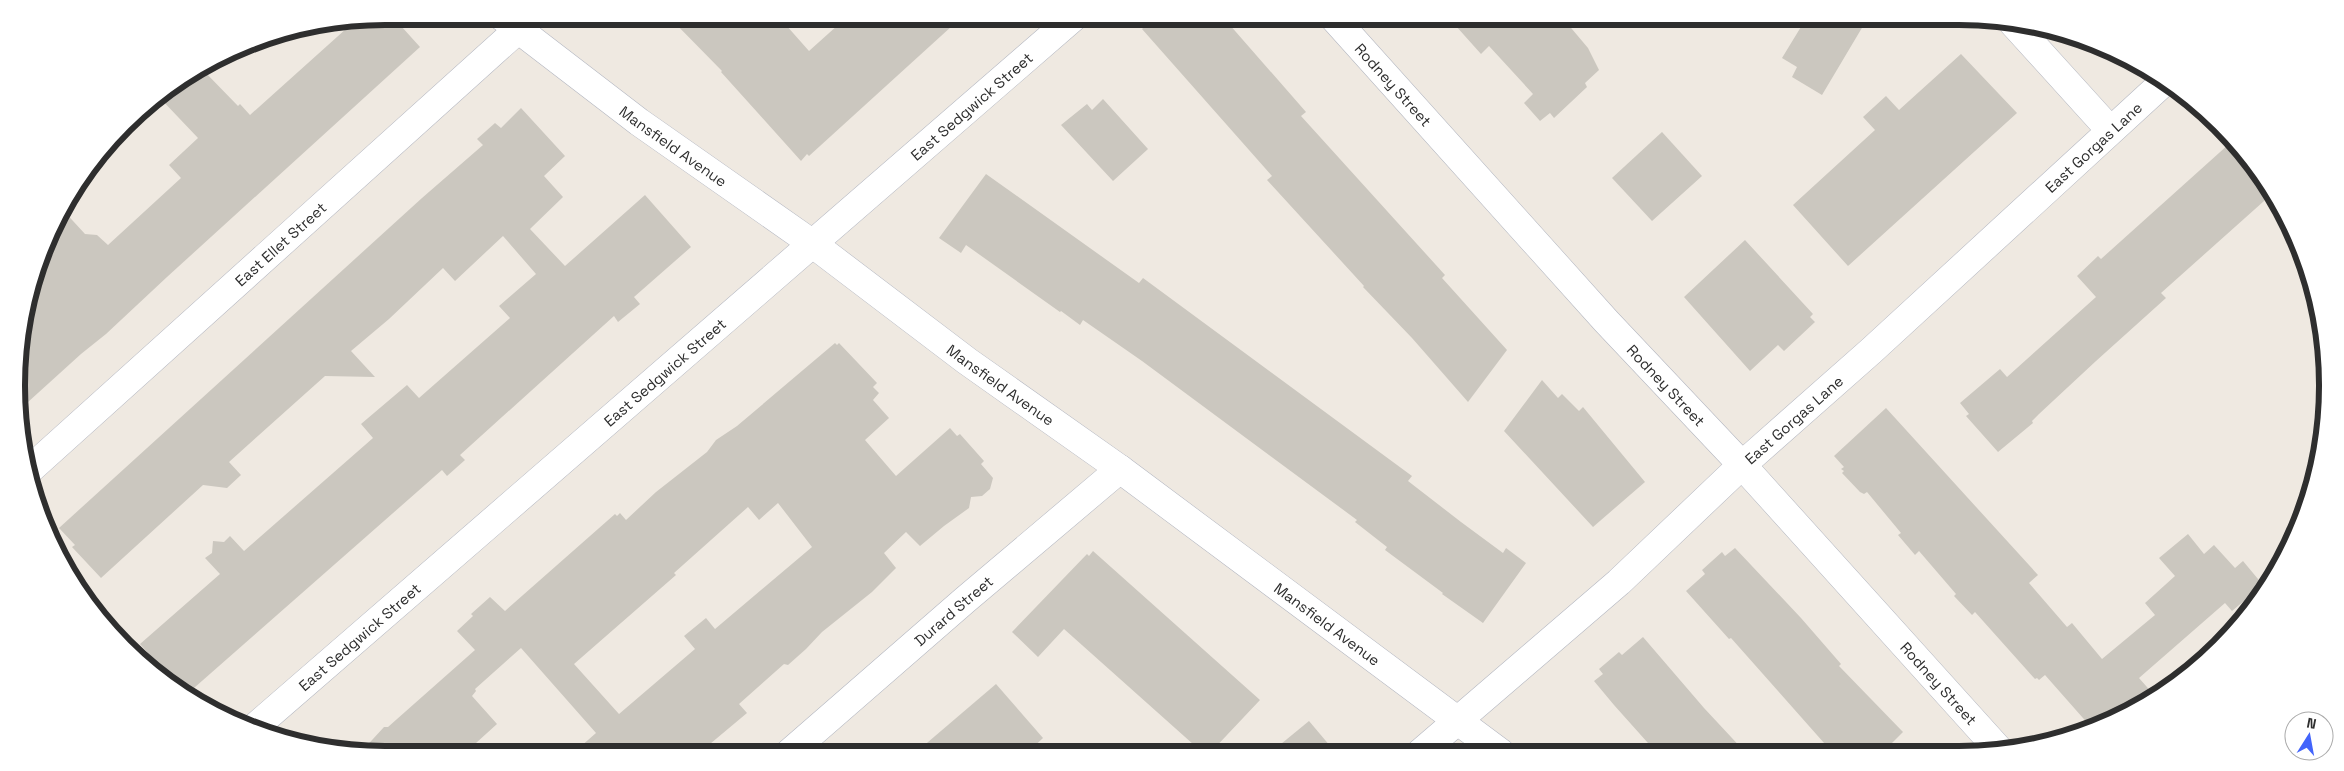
<svg xmlns="http://www.w3.org/2000/svg" width="2344" height="771" viewBox="0 0 2344 771" font-family="'Space Grotesk',sans-serif">
<rect width="100%" height="100%" fill="#efe9e1"/>
<g fill="#cbc7bf" fill-rule="evenodd">
<polygon points="392,16 420,47 167,277 106,334 81,354 17,412 19,338 54,222 62,209 85,234 97,235 108,245 181,178 169,165 198,138 159,97 203,70 238,106 240,104 250,115 357,19"/>
<polygon points="668,16 778,16 809,51 848,16 963,16 809,156 807,154 801,161 721,72 722,71"/>
<polygon points="1155,16 1222,16 1306,112 1301,116 1445,275 1442,278 1507,350 1468,402 1412,338 1363,287 1364,286 1267,180 1272,176 1142,29"/>
<polygon points="1447,16 1561,16 1588,48 1599,70 1585,83 1587,87 1554,118 1550,113 1540,121 1524,103 1533,94 1489,46 1481,54"/>
<polygon points="1829,16 1869,16 1822,95 1792,77 1797,67 1782,58 1807,17 1823,26"/>
<polygon points="1961,54 2017,113 1848,266 1793,205 1875,130 1863,117 1886,96 1899,110"/>
<polygon points="1103,99 1148,149 1113,181 1061,125 1087,104 1092,110"/>
<polygon points="521,108 565,156 544,176 563,197 530,229 565,266 645,195 691,247 634,297 640,304 618,322 614,316 460,455 465,460 447,476 442,470 186,695 140,644 220,574 205,558 212,553 213,541 224,542 230,536 244,551 373,438 361,424 407,385 419,398 510,318 499,306 536,274 503,236 455,281 443,268 389,319 351,351 375,377 325,376 229,462 241,475 227,488 203,485 101,578 72,547 75,545 59,528 422,198 483,145 477,139 495,123 501,128"/>
<polygon points="1662,132 1702,176 1652,221 1612,178"/>
<polygon points="2229,144 2273,193 2161,293 2166,298 2096,361 2039,414 2032,421 2033,423 1998,452 1966,416 1969,414 1960,403 2000,369 2007,377 2096,297 2077,276 2098,256 2101,259"/>
<polygon points="986,174 1139,283 1143,278 1412,476 1408,481 1461,522 1503,553 1506,548 1526,563 1483,623 1442,594 1443,593 1385,550 1387,547 1355,522 1357,520 1142,361 1083,320 1080,325 1061,311 1060,312 966,245 961,253 939,238"/>
<polygon points="1745,240 1813,314 1810,317 1815,322 1784,351 1778,345 1750,371 1684,297"/>
<path d="M835,343L837,345L839,343L877,383L873,387L879,393L873,400L889,418L865,440L896,476L950,428L957,436L960,434L984,461L981,464L993,478L990,489L982,496L971,497L969,508L944,526L920,546L906,532L884,553L896,568L872,592L822,632L806,649L788,665L784,664L739,704L747,713L698,754H572L596,733L521,648L475,689L476,691L472,696L497,724L476,743L486,755H386L361,752L384,727H388L475,650L457,631L473,616L471,614L490,597L505,611L615,514L617,516L620,513L626,520L656,492L707,452L716,440L737,426ZM778,503L812,547L715,629L706,618L684,636L695,649L619,714L574,664L676,575L674,573L748,507L759,520Z"/>
<polygon points="1542,380 1558,398 1562,394 1579,411 1583,407 1645,482 1593,527 1504,431"/>
<polygon points="1886,408 2038,575 2029,583 2067,627 2072,623 2102,659 2155,615 2145,603 2175,576 2159,558 2188,534 2204,554 2214,545 2235,568 2243,561 2263,585 2232,611 2225,603 2139,678 2154,695 2122,717 2090,726 2045,675 2039,680 2037,678 2035,679 1975,612 1972,615 1954,596 1956,594 1919,551 1915,555 1898,535 1901,533 1867,492 1864,494 1860,492 1842,473 1844,471 1841,469 1844,467 1834,456"/>
<polygon points="1735,548 1801,618 1841,664 1839,666 1903,732 1883,752 1832,752 1731,638 1729,639 1686,591 1705,574 1702,570 1722,552 1725,556"/>
<polygon points="1093,551 1260,700 1210,753 1203,753 1064,629 1038,657 1012,632 1087,554 1089,556"/>
<polygon points="1643,637 1704,708 1745,752 1656,752 1614,705 1594,681 1603,674 1599,669 1619,652 1622,655"/>
<polygon points="996,684 1043,738 1026,754 914,754"/>
<polygon points="1309,721 1336,753 1270,753"/>
</g>
<g fill="none" stroke-linecap="round" stroke-linejoin="round">
<defs>
<g id="street">
<path id="s1" d="M501,16L639,122L813,244L967,361L1120,469L1501,753"/>
<path id="s2" d="M1332,16L1606,321L1742,465L2001,752"/>
<polyline points="2013,23 2110,130"/>
<path id="s3" d="M27,472L533,16"/>
<path id="s4" d="M255,727L1075,16"/>
<path id="s5" d="M1420,753L1619,582L1742,465L1871,351L2165,81"/>
<path id="s6" d="M788,754L965,600L1120,469"/>
</g>
</defs>
<use href="#street" stroke="#b4b7c1" stroke-width="29"/>
<use href="#street" stroke="#fff" stroke-width="28"/>
</g>
<g text-anchor="middle" dominant-baseline="central" stroke-width="4" stroke-linejoin="round" paint-order="stroke">
<g font-size="15" fill="#2e2e2e" stroke="#fff">
<text stroke="none"><textPath href="#s2" startOffset="92">Rodney Street</textPath></text>
<text stroke="none"><textPath href="#s4" startOffset="948">East Sedgwick Street</textPath></text>
<text stroke="none"><textPath href="#s1" startOffset="216">Mansfield Avenue</textPath></text>
<text stroke="none"><textPath href="#s5" startOffset="906">East Gorgas Lane</textPath></text>
<text stroke="none"><textPath href="#s3" startOffset="341">East Ellet Street</textPath></text>
<text stroke="none"><textPath href="#s4" startOffset="542">East Sedgwick Street</textPath></text>
<text stroke="none"><textPath href="#s1" startOffset="621">Mansfield Avenue</textPath></text>
<text stroke="none"><textPath href="#s2" startOffset="498">Rodney Street</textPath></text>
<text stroke="none"><textPath href="#s5" startOffset="501">East Gorgas Lane</textPath></text>
<text stroke="none"><textPath href="#s6" startOffset="219">Durard Street</textPath></text>
<text stroke="none"><textPath href="#s1" startOffset="1026">Mansfield Avenue</textPath></text>
<text stroke="none"><textPath href="#s4" startOffset="138">East Sedgwick Street</textPath></text>
<text stroke="none"><textPath href="#s2" startOffset="902">Rodney Street</textPath></text>
</g>
</g>
<path d="M0 0H2344V771H0ZM385 25H1959A360 360 0 0 1 2319 385V386A360 360 0 0 1 1959 746H385A360 360 0 0 1 25 386V385A360 360 0 0 1 385 25Z" fill="#fff" fill-rule="evenodd"/>
<path fill="none" stroke="#2e2e2e" stroke-width="6" d="M385 25H1959A360 360 0 0 1 2319 385V386A360 360 0 0 1 1959 746H385A360 360 0 0 1 25 386V385A360 360 0 0 1 385 25Z"/>
<g transform="translate(2309 736) rotate(11)"><circle r="24" fill="#ffffff" stroke="#ababab"/>
<path d="M0-4L9 19L0 12L-9 19Z" fill="#4264fb"/>
<text y="-8" font-size="14" font-weight="bold" text-anchor="middle" fill="#2e2e2e">N</text>
</g>
</svg>
